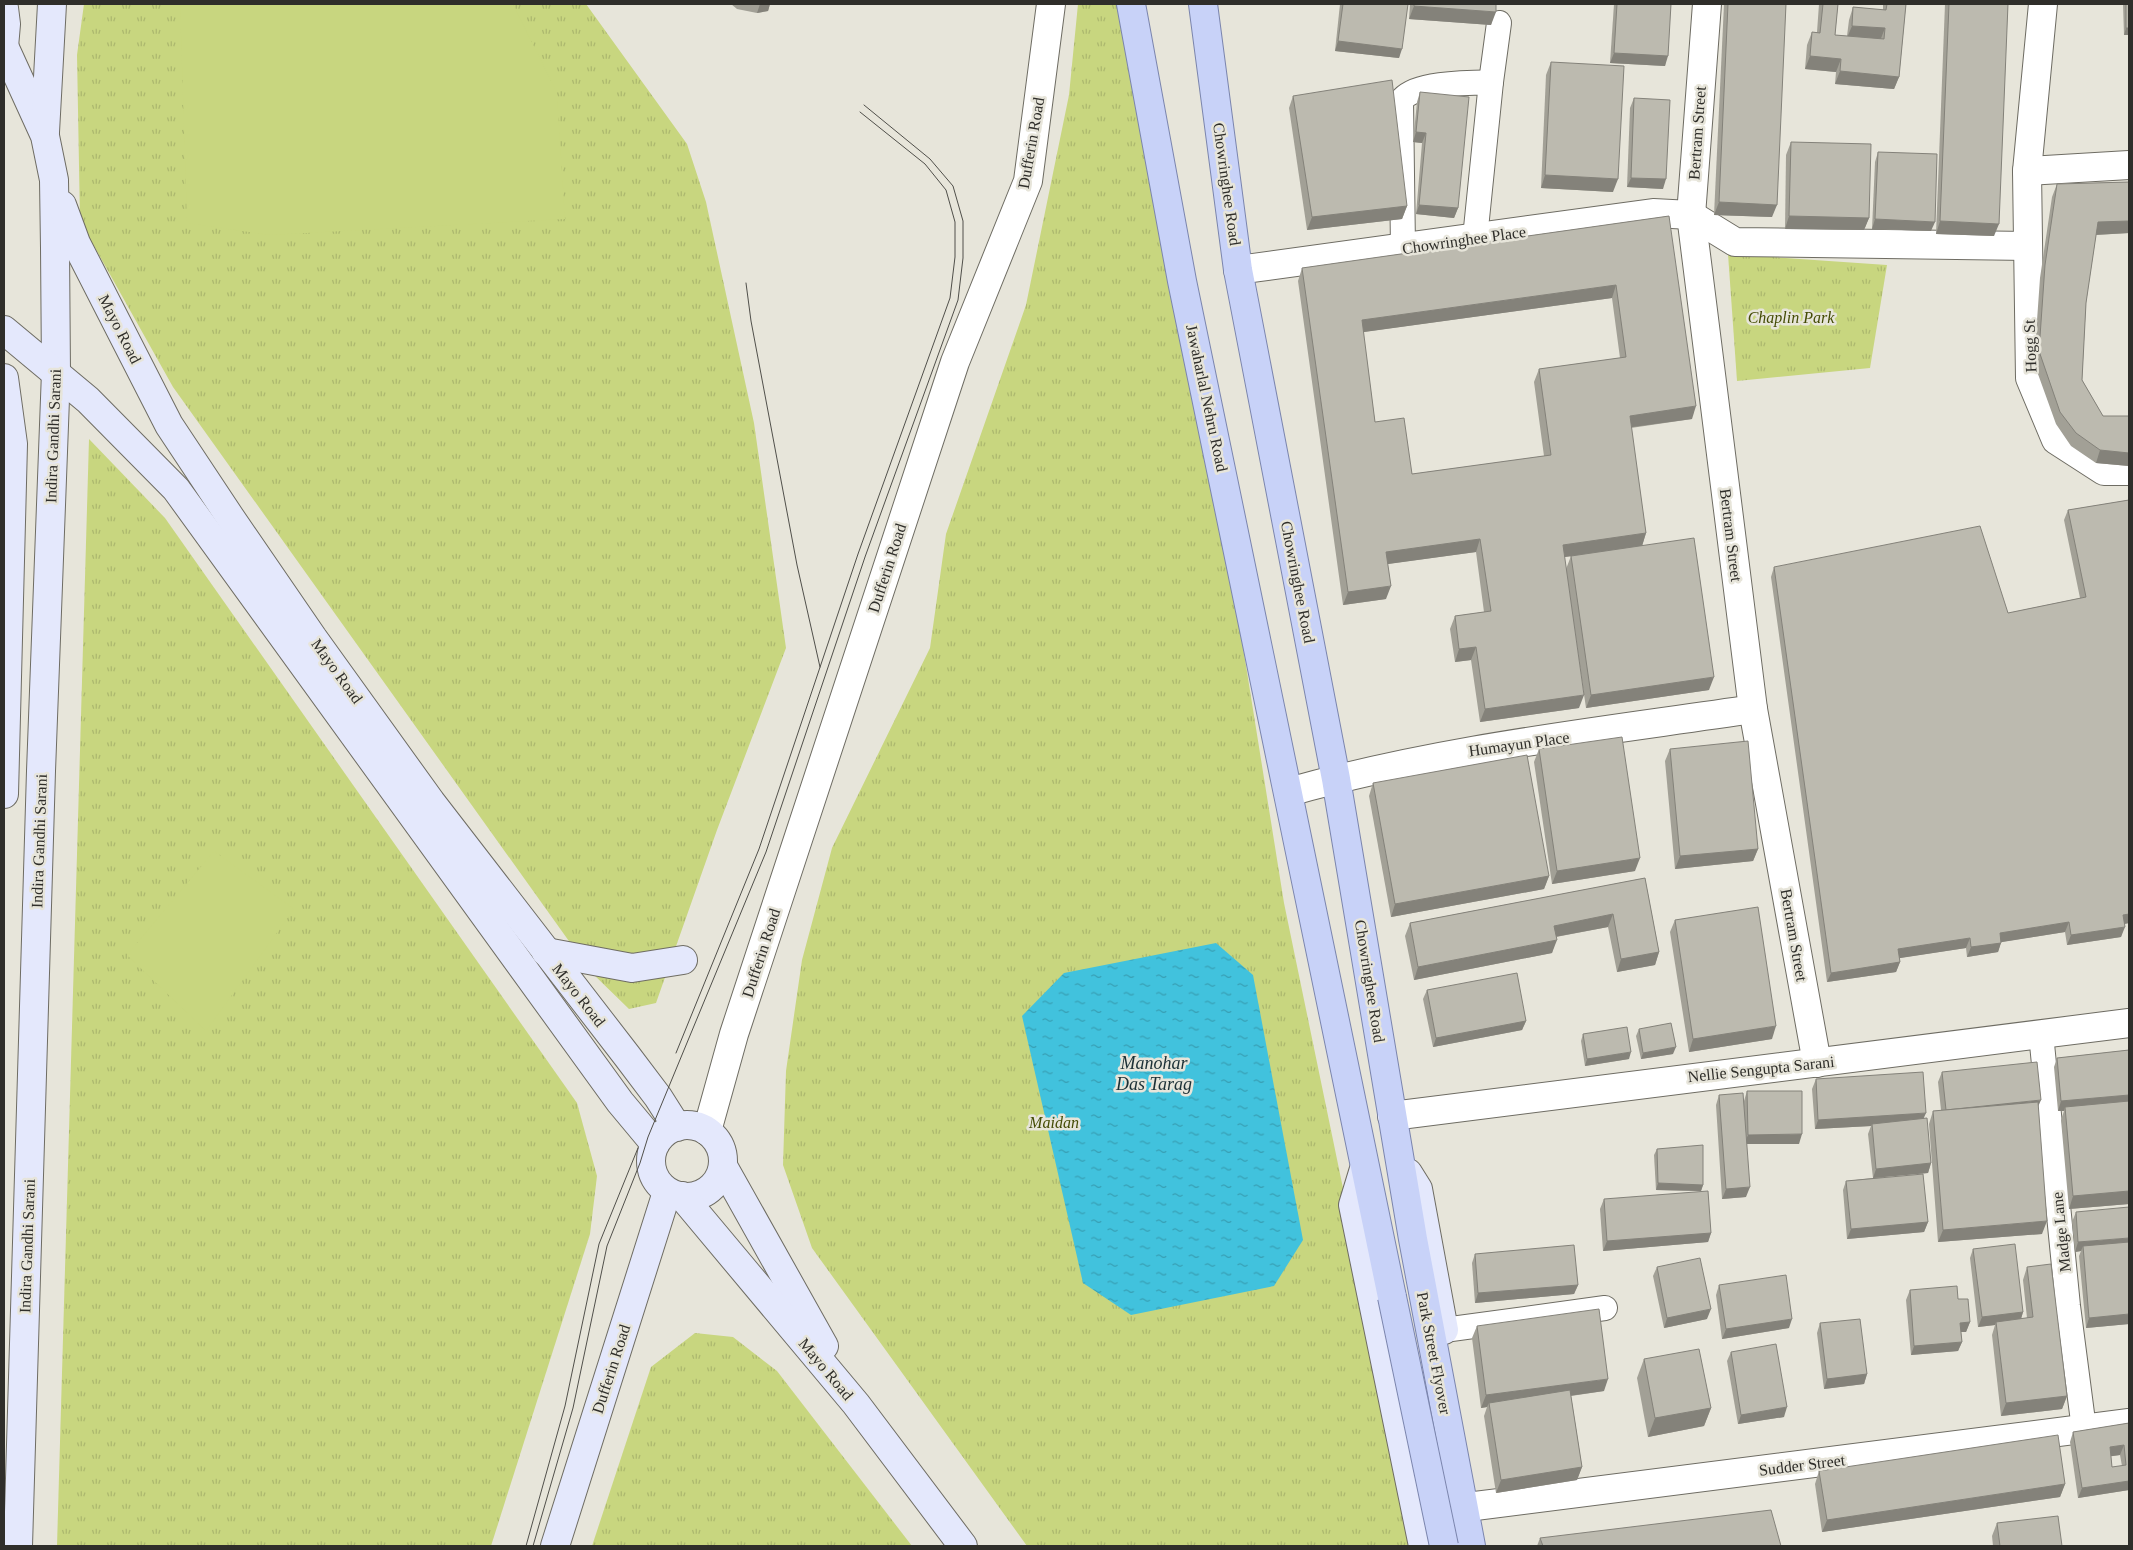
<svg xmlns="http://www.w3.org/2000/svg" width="2133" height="1550" viewBox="0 0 2133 1550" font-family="'Times New Roman',serif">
<defs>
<pattern id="park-tufts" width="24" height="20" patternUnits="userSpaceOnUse" patternTransform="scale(1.25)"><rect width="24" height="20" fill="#c8d67f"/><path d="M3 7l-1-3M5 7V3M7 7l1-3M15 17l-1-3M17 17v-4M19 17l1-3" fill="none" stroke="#acb86e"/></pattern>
<pattern id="water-ripples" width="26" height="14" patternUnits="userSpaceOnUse" patternTransform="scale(1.25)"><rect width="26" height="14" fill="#41c2dd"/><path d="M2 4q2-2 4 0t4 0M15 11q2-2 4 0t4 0" fill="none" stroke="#379eb3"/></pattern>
</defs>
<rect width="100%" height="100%" fill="#e7e5da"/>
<g fill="url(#park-tufts)">
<polygon points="84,4 586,4 687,144 706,202 754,423 786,648 717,830 656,1003 629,1009 591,972 173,387 80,221 77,55"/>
<polygon points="1078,4 1140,4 1284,903 1417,1546 1027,1546 812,1248 783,1165 786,1071 802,960 832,848 930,648 946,534 1026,305 1069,95"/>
<polygon points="1728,254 1887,265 1870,368 1737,381"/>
<polygon points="89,439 165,518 577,1103 597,1176 590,1234 491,1546 57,1546"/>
<polygon points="695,1333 733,1337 777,1371 912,1546 592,1546 651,1367"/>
</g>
<g fill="#c8d67f">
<polygon points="180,4 513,4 557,93 565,219 269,235 187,223"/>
<polygon points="214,851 294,909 206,1031 127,955"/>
</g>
<polygon fill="url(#water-ripples)" points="1216,943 1253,975 1303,1240 1274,1286 1131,1315 1083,1283 1022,1016 1064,973"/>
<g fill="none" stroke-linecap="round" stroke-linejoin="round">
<defs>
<g id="minor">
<polyline points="1491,82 1499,23"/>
<path d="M1403,248L1401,101C1415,81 1468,84 1491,82L1475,238"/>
<polyline points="2041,1034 2068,1306 2084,1429"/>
<polyline points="1444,1330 1605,1308"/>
</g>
<g id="tertiary">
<polyline points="1707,4 1691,215 1753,709 1817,1063"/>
<polyline points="2043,4 2027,171 2030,378 2056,440 2104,471 2129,471"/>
<polyline points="2027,171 2129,165"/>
<polyline points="1238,270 1653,213 1691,215 1735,242 2028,246"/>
<path d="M1289,792C1440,749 1598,732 1753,709"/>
<polyline points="1392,1116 2129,1023"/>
<polyline points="707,1131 734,1034 955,362 1028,181 1051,4"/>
<polyline points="1475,1506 2129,1423"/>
</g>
<g id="secondary">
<polyline points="4,8 6,24 4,47"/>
<polyline points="4,46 45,136 54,180 55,248 56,372 41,771 18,1546"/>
<polyline points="45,132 52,4"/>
<polyline points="62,205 76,243 169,425 230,517 313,638 431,802 627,1056 658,1097 677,1127"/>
<polyline points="4,330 88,400 176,489 620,1102 655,1144"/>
<polyline points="4,378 13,444 4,794"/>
<polyline points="546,952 632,968 683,960"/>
<circle cx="687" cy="1161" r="36"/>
<polyline points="723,1166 824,1346"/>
<polyline points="1364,1169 1353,1205 1423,1546"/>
<polyline points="1408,1173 1418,1189 1444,1330"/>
<polyline points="682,1196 856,1404 963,1546"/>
<polyline points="555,1546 667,1192"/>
</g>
<g id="primary">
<polyline points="1131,4 1182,281 1392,1297"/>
<polyline points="1203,4 1238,270 1336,779 1413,1239 1471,1546"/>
</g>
</defs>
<use href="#minor" stroke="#6e6c63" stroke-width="26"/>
<use href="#tertiary" stroke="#6e6c63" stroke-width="30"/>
<use href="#secondary" stroke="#6e6c63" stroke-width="30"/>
<use href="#primary" stroke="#7b85ad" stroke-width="30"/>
<use href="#minor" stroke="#fff" stroke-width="24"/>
<use href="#tertiary" stroke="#fff" stroke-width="28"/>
<use href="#secondary" stroke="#e4e8fc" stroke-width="28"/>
<use href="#primary" stroke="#c8d2f8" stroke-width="28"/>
<g stroke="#504f4a" stroke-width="1">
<polyline points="746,283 751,321 797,565 820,667"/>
<polyline points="676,1053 759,849 858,554 950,298 955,257 955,222 946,190 925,164 860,112"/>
<polyline points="526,1546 565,1406 599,1244 638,1148"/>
<polyline points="533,1546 573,1408 607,1246 640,1163 648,1137 766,852 865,557 958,300 963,258 963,221 953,186 930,159 864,105"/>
</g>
<defs>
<polyline id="primary-bridge" points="1392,1297 1444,1546"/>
</defs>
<use href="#primary-bridge" stroke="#7b85ad" stroke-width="30" stroke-linecap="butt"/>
<use href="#primary-bridge" stroke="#c8d2f8" stroke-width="28"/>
</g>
<g fill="#a2a096" fill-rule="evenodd">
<polygon points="731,4 770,4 768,11 757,13 737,9"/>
<polygon points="1340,4 1408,4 1399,58 1335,51"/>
<polygon points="1410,4 1496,4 1491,25 1409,19"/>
<polygon points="1614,4 1671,4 1665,66 1610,63"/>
<polygon points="1724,4 1786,4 1772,217 1714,215"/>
<polygon points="1819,4 1838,4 1835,35 1847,36 1849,20 1853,7 1883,10 1883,4 1906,4 1899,77 1894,89 1835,84 1836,72 1805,69 1807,45 1812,32 1817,32"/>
<polygon points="1945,4 2008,4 1994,236 1936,234"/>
<polygon points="2123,4 2129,4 2129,35 2124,35"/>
<polygon points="1551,62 1613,192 1541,188 1546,75"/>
<polygon points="1420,92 1458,208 1454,218 1416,214 1422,143 1413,142 1417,102"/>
<polygon points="1293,96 1407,206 1402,219 1307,230 1289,108"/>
<polygon points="1634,98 1663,189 1627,187 1630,108"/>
<polygon points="1791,142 1869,218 1864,230 1785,229 1786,155"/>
<polygon points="1878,152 1931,231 1872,229 1875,162"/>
<polygon points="2129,182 2129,233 2096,235 2086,303 2082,380 2103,416 2129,416 2129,466 2096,463 2071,446 2056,424 2034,363 2040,278 2052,197 2057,184"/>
<path d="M1669,216L1692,419L1631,428L1646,533L1642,546L1709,690L1586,708L1566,570L1579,708L1480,722L1471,660L1455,662L1450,629L1455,616L1484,612L1476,552L1387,564L1386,599L1343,605L1298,281L1302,268ZM1612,298L1620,358L1539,369L1534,382L1544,456L1412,474L1375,422L1363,332ZM1587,554L1571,556L1566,569L1564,557Z"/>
<polygon points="2129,500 2129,923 2124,924 2121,937 2067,945 2065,932 2001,942 1998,952 1967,957 1966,948 1899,958 1900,962 1896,972 1827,982 1771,577 1774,567 2008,613 2080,598 2064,520 2068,510"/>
<polygon points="1539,749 1635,871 1552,884 1534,762"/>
<polygon points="1670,749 1758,849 1753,861 1675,869 1665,761"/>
<polygon points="1373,783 1549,876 1544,889 1391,917 1369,796"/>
<polygon points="1645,878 1659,952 1655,965 1617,972 1608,927 1556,937 1552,953 1414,980 1405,936 1410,923"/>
<polygon points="1675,920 1772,1039 1689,1052 1670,932"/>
<polygon points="1427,990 1526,1021 1522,1030 1433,1047 1423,999"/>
<polygon points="1639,1029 1673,1054 1641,1059 1636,1036"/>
<polygon points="1583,1034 1629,1059 1585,1066 1581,1041"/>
<polygon points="2129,1050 2129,1204 2069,1209 2061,1120 2064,1111 2058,1111 2054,1067 2057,1058"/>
<polygon points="1942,1072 2038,1108 2042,1234 1938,1242 1929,1124 1933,1111 1941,1110 1938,1082"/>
<polygon points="1816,1079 1924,1118 1931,1163 1928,1173 1882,1177 1928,1222 1924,1232 1847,1239 1843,1190 1846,1181 1873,1178 1868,1134 1871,1126 1815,1129 1812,1089"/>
<polygon points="1747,1091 1799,1144 1747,1144 1746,1197 1722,1199 1716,1105 1719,1095 1744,1101"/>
<polygon points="1657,1149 1703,1185 1701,1191 1656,1190 1654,1155"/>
<polygon points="1604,1199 1711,1233 1708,1242 1603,1251 1600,1209"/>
<polygon points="2076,1212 2129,1324 2086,1328 2079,1256 2081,1251 2075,1252 2072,1222"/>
<polygon points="1973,1249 2023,1312 2021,1319 2027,1318 2023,1280 2027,1267 2067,1396 2062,1409 2001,1416 1992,1335 1995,1325 1978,1327 1970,1258"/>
<polygon points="1475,1254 1578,1285 1574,1294 1475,1303 1472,1263"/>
<polygon points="1657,1267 1707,1319 1664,1328 1653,1276"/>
<polygon points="1719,1285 1789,1328 1722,1339 1716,1295"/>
<polygon points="1910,1290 1958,1299 1970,1322 1966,1332 1961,1332 1962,1342 1958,1351 1911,1355 1906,1300"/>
<polygon points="1820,1323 1867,1374 1864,1384 1824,1389 1817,1333"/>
<polygon points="1477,1326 1604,1391 1571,1396 1582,1467 1577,1480 1496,1493 1484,1416 1487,1407 1481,1408 1472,1338"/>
<polygon points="1731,1352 1784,1417 1738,1424 1727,1361"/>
<polygon points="1644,1359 1711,1408 1704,1426 1648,1437 1637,1378"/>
<path d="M2129,1423V1490L2078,1498L2070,1442L2073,1432ZM2120,1455L2122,1466L2112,1467L2111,1456Z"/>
<polygon points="1819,1471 2065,1484 2060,1497 1822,1532 1815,1484"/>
<polygon points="1997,1523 2062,1546 1993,1546 1992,1536"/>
<polygon points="1540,1538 1781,1546 1537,1546"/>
</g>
<g fill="#84827a">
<polygon points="760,4 770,4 768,11 757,13"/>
<polygon points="1414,6 1496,12 1491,25 1409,19"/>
<polygon points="1852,26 1885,28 1880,41 1847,38"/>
<polygon points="2126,28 2129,28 2129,35 2124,35"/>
<polygon points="1338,41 1402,49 1399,58 1335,51"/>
<polygon points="1614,53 1668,56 1665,66 1610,63"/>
<polygon points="1810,56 1841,59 1836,72 1805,69"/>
<polygon points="1840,71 1899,77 1894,89 1835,84"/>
<polygon points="1416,132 1426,133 1422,143 1413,142"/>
<polygon points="1545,175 1618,179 1613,192 1541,188"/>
<polygon points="1631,178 1666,179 1663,189 1627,187"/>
<polygon points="1719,202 1777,205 1772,217 1714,215"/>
<polygon points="1419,205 1458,208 1454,218 1416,214"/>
<polygon points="1407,206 1402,219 1307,230 1312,217"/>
<polygon points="1789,216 1869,218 1864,230 1785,229"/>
<polygon points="1875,219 1935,222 1931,231 1872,229"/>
<polygon points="1940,221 1999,224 1994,236 1936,234"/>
<polygon points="2129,221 2129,233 2093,235 2098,222"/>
<polygon points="1616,285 1612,298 1357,333 1362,320"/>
<polygon points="1696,406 1692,419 1625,428 1630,416"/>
<polygon points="2100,450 2129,453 2129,466 2096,463"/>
<polygon points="1646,533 1642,546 1558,558 1563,545"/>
<polygon points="1480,539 1476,552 1381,565 1386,552"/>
<polygon points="1391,586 1386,599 1343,605 1348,592"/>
<polygon points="1476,647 1471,660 1455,662 1459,649"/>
<polygon points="1714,677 1709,690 1586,708 1591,695"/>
<polygon points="1584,695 1579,708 1480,722 1485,709"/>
<polygon points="1758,849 1753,861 1675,869 1680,856"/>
<polygon points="1640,858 1635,871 1552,884 1557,871"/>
<polygon points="1549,876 1544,889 1391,917 1395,904"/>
<polygon points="1613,914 1608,927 1549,938 1554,926"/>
<polygon points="2129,914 2129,923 2119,925 2123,915"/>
<polygon points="2069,922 2065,932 1996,943 2000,933"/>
<polygon points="2125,927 2121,937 2067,945 2071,935"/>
<polygon points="1970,938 1966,948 1894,959 1898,949"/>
<polygon points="1557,940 1552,953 1414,980 1418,967"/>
<polygon points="2001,943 1998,952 1967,957 1971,947"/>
<polygon points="1659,952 1655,965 1617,972 1621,959"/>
<polygon points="1900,962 1896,972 1827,982 1831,973"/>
<polygon points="1526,1021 1522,1030 1433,1047 1436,1038"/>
<polygon points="1776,1026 1772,1039 1689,1052 1693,1039"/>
<polygon points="1676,1047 1673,1054 1641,1059 1643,1053"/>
<polygon points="1631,1052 1629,1059 1585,1066 1587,1059"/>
<polygon points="2129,1095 2129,1104 2065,1107 2064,1111 2058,1111 2061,1101"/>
<polygon points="2041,1100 2037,1109 1946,1110"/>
<polygon points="1926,1113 1922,1122 1872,1124 1871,1126 1815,1129 1818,1120"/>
<polygon points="1802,1134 1799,1144 1744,1144 1748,1135"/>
<polygon points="1931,1163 1928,1173 1873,1178 1876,1169"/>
<polygon points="1658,1183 1703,1185 1701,1191 1656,1190"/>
<polygon points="1750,1187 1746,1197 1722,1199 1726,1189"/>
<polygon points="2129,1191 2129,1204 2069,1209 2073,1196"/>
<polygon points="2047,1221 2042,1234 1938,1242 1943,1230"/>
<polygon points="1928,1222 1924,1232 1847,1239 1851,1229"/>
<polygon points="1711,1233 1708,1242 1603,1251 1607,1241"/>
<polygon points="2129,1238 2129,1247 2083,1246 2081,1251 2075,1252 2078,1242"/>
<polygon points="1578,1285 1574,1294 1475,1303 1478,1293"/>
<polygon points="1711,1309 1707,1319 1664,1328 1667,1318"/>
<polygon points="2023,1312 2020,1322 1996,1322 1995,1325 1978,1327 1982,1317"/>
<polygon points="2129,1314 2129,1324 2086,1328 2089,1318"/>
<polygon points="1792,1319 1789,1328 1722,1339 1726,1329"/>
<polygon points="1970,1322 1966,1332 1956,1332 1960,1323"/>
<polygon points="1962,1342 1958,1351 1911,1355 1914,1346"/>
<polygon points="1867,1374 1864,1384 1824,1389 1827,1379"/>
<polygon points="1608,1379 1604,1391 1489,1407 1489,1403 1487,1407 1481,1408 1486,1395"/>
<polygon points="2067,1396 2062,1409 2001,1416 2006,1403"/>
<polygon points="1787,1407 1784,1417 1738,1424 1741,1415"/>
<polygon points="1711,1408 1704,1426 1648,1437 1655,1418"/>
<polygon points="2124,1445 2120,1455 2106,1457 2110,1447"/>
<polygon points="1582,1467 1577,1480 1496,1493 1501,1480"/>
<polygon points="2129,1481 2129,1490 2078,1498 2082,1488"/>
<polygon points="2065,1484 2060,1497 1822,1532 1827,1520"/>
</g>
<g fill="#bcbaaf" stroke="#84827a" fill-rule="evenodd">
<polygon points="1343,4 1408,4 1402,49 1338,41"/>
<polygon points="1414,4 1496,4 1496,12 1414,6"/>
<polygon points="1617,4 1671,4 1668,56 1614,53"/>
<polygon points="1728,4 1786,4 1777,205 1719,202"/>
<polygon points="1823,4 1838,4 1835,35 1884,39 1885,28 1852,26 1853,7 1886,10 1887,4 1906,4 1899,77 1840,71 1841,59 1810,56 1812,32 1820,33"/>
<polygon points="1949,4 2008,4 1999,224 1940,221"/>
<rect x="2126" y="4" width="3" height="24"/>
<polygon points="1551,62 1624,66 1618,179 1545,175"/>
<polygon points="1392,80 1407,206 1312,217 1293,96"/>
<polygon points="1420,92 1469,97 1458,208 1419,205 1426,133 1416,132"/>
<polygon points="1634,98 1670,100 1666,179 1631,178"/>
<polygon points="1791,142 1871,144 1869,218 1789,216"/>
<polygon points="1878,152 1937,154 1935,222 1875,219"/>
<polygon points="2129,182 2129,221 2098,222 2086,303 2082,380 2103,416 2129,416 2129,453 2100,450 2076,433 2060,412 2039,351 2045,265 2057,184"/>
<path d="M1669,216L1696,406L1630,416L1646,533L1563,545L1584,695L1485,709L1476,647L1459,649L1455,616L1491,611L1480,539L1386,552L1391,586L1348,592L1302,268ZM1616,285L1626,357L1539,369L1551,455L1412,474L1404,418L1375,422L1362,320Z"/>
<polygon points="2129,500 2129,914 2123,915 2125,927 2071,935 2069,922 2000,933 2001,943 1971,947 1970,938 1898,949 1900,962 1831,973 1774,567 1980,526 2008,613 2086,597 2068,510"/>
<polygon points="1694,538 1714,677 1591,695 1571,556"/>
<polygon points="1622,737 1640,858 1557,871 1539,749"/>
<polygon points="1748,741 1758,849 1680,856 1670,749"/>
<polygon points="1527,755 1549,876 1395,904 1373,783"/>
<polygon points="1645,878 1659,952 1621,959 1613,914 1554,926 1557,940 1418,967 1410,923"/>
<polygon points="1758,907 1776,1026 1693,1039 1675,920"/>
<polygon points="1517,973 1526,1021 1436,1038 1427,990"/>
<polygon points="1671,1023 1676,1047 1643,1053 1639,1029"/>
<polygon points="1627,1027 1631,1052 1587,1059 1583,1034"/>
<polygon points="2129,1050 2129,1095 2061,1101 2057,1058"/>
<polygon points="2037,1062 2041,1100 1946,1110 1942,1072"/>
<polygon points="1923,1072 1926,1113 1818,1120 1816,1079"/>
<polygon points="1747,1091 1802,1091 1802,1134 1748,1135"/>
<polygon points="1743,1093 1750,1187 1726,1189 1719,1095"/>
<polygon points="2129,1101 2129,1191 2073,1196 2065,1107"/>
<polygon points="2038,1102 2047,1221 1943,1230 1933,1111"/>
<polygon points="1927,1118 1931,1163 1876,1169 1872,1124"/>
<polygon points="1703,1145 1703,1185 1658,1183 1657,1149"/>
<polygon points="1923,1174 1928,1222 1851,1229 1846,1181"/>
<polygon points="1708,1191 1711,1233 1607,1241 1604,1199"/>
<polygon points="2129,1207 2129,1238 2078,1242 2076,1212"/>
<polygon points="2129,1242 2129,1314 2089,1318 2083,1246"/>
<polygon points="2015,1244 2023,1312 1982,1317 1973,1249"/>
<polygon points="1574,1245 1578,1285 1478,1293 1475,1254"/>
<polygon points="1700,1258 1711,1309 1667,1318 1657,1267"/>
<polygon points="2051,1264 2067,1396 2006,1403 1996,1322 2033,1317 2027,1267"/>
<polygon points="1786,1275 1792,1319 1726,1329 1719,1285"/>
<polygon points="1957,1286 1958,1299 1968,1299 1970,1322 1960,1323 1962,1342 1914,1346 1910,1290"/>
<polygon points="1599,1309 1608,1379 1486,1395 1477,1326"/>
<polygon points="1860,1319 1867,1374 1827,1379 1820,1323"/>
<polygon points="1776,1344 1787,1407 1741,1415 1731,1352"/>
<polygon points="1699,1349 1711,1408 1655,1418 1644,1359"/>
<polygon points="1570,1390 1582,1467 1501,1480 1489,1403"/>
<path d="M2129,1423V1481L2082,1488L2073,1432ZM2124,1445L2126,1465L2112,1467L2110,1447Z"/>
<polygon points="2058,1435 2065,1484 1827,1520 1819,1471"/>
<polygon points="1771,1510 1781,1546 1543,1546 1540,1538"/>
<polygon points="2058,1516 2062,1546 2000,1546 1997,1523"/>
</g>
<g text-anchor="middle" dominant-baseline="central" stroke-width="5" stroke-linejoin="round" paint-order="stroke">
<g font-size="16" fill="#2f2e2a" stroke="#e7e5da">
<text transform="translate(1697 133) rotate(-86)">Bertram Street</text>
<text transform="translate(1031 143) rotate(-80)">Dufferin Road</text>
<text transform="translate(1227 184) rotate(82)">Chowringhee Road</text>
<text transform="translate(1464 240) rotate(-8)">Chowringhee Place</text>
<text transform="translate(120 329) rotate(63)">Mayo Road</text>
<text transform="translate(2030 346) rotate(-92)">Hogg St</text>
<text transform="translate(1207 398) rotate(78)">Jawaharlal Nehru Road</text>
<text transform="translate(53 436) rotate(-88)">Indira Gandhi Sarani</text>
<text transform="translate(1731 535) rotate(83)">Bertram Street</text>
<text transform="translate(887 568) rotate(-72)">Dufferin Road</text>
<text transform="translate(1298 582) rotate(79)">Chowringhee Road</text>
<text transform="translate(337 671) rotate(54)">Mayo Road</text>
<text transform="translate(1519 744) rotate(-8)">Humayun Place</text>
<text transform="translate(39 841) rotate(-88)">Indira Gandhi Sarani</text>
<text transform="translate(1794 935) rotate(80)">Bertram Street</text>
<text transform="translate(761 953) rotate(-72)">Dufferin Road</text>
<text transform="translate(1370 981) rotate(81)">Chowringhee Road</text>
<text transform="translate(579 995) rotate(52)">Mayo Road</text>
<text transform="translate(1761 1069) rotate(-6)">Nellie Sengupta Sarani</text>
<text transform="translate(2061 1232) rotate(-96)">Madge Lane</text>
<text transform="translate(27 1246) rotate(-88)">Indira Gandhi Sarani</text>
<text transform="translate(1434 1353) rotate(79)">Park Street Flyover</text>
<text transform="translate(611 1369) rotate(-72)">Dufferin Road</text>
<text transform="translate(826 1369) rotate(50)">Mayo Road</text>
<text transform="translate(1802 1465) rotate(-7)">Sudder Street</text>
</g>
<g font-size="16" font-style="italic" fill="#444c05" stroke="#e7e5da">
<text x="1791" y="317">Chaplin Park</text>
<text x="1054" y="1122">Maidan</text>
</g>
<g font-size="18" font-style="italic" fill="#1b3036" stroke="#e7e5da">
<text x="1154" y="1063">Manohar<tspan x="1154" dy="21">Das Tarag</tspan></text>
</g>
</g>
<rect width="2133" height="1550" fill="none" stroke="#2f2e2a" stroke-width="10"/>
</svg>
